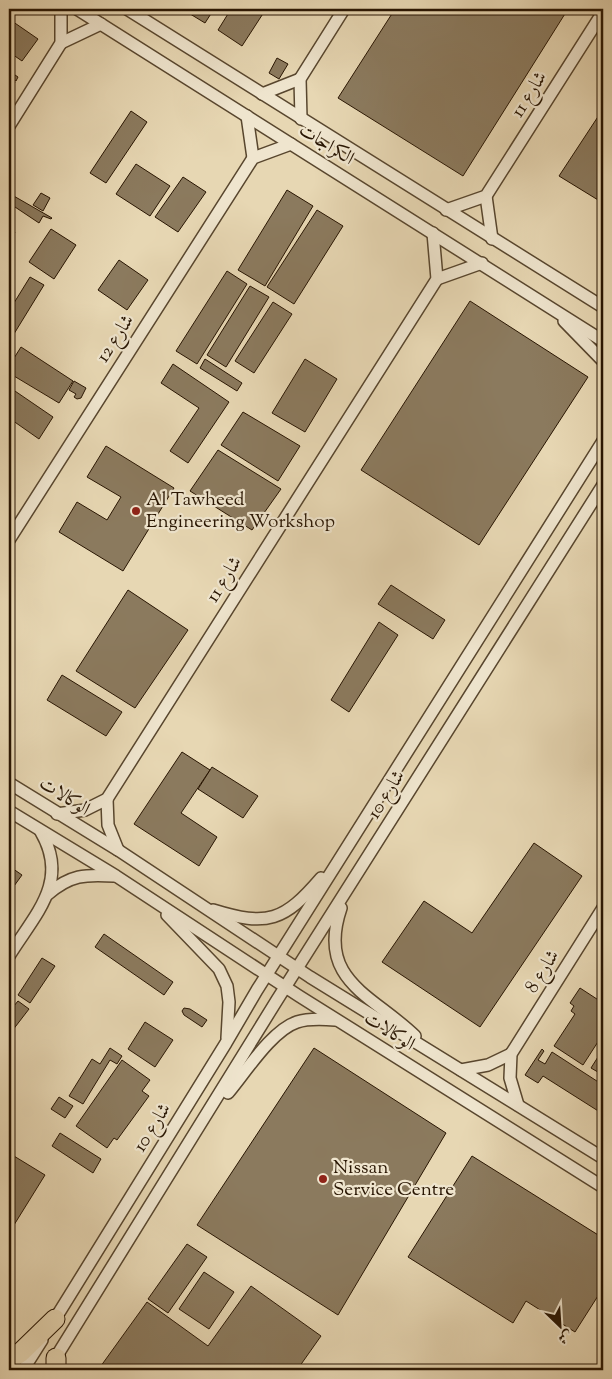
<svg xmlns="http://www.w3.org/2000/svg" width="612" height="1379" viewBox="0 0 612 1379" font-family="'Sorts Mill Goudy',Amiri,serif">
<rect width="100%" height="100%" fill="#e7d7b3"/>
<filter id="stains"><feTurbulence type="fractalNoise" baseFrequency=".004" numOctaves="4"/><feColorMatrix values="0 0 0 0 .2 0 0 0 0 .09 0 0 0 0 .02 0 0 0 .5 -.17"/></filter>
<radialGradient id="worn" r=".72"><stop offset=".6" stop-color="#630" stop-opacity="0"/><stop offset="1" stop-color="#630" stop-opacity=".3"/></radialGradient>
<g fill="#8b7a5e" stroke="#281502">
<polygon points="182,9 214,9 205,23"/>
<polygon points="231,9 266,9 242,46 218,30"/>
<polygon points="395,9 568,9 463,176 338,98"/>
<polygon points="9,19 38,39 22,61 9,52"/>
<polygon points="277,58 288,64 279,79 269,73"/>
<polygon points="9,71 18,77 16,81 9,77"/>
<polygon points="9,78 15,82 11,90 9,89"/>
<polygon points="603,109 603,203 559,176"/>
<polygon points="131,111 147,122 106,183 90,173"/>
<polygon points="136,164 170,186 150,216 116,194"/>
<polygon points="183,177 206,192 178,232 155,217"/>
<polygon points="287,190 313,206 265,286 238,270"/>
<polygon points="41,193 50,198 43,211 33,205"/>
<polygon points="12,195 52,218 51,219 43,216 39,223 9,203"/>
<polygon points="317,210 343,226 294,304 267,287"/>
<polygon points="9,228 15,232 9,242"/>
<polygon points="51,229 76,245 54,279 29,262"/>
<polygon points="119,260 148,280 127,310 98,290"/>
<polygon points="227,271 247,284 197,364 176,351"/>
<polygon points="30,277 44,285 9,342 9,311"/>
<polygon points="250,286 269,297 226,367 207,355"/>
<polygon points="470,301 588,377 479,545 361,470"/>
<polygon points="273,302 292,314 254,373 235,361"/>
<polygon points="21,347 73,381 59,403 9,373 9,366"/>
<polygon points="205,359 242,383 237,391 200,368"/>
<polygon points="305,359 337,379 305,432 272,413"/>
<polygon points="173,364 229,402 188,463 170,451 199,408 161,383"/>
<polygon points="74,381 86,388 81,398 77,399 74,397 76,394 69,390"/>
<polygon points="12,389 53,417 39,439 9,418 9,394"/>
<polygon points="243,412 300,446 278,481 221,445"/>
<polygon points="106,446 174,488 123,571 59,532 77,502 107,520 121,497 87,477"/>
<polygon points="218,450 281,489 252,530 190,491"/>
<polygon points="391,585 445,620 433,639 378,604"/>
<polygon points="128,590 188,630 135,708 76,671"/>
<polygon points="379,622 398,635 349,712 331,700"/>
<polygon points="62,675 122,712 106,736 47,700"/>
<polygon points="182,752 210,770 181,813 217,837 199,866 134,824"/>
<polygon points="212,767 258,796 243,818 198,789"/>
<polygon points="534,843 582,876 480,1027 382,962 424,901 472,933"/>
<polygon points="9,866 22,875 9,893"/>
<polygon points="104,934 173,982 164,995 95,947"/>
<polygon points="42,958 55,966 30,1003 18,995"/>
<polygon points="580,988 603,1003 603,1034 583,1065 554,1046 575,1014 571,1011 574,1006 570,1003"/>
<polygon points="18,1001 29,1009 9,1035 9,1012"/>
<polygon points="184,1008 190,1009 207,1020 202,1027 184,1015 182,1011"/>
<polygon points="145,1022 173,1040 155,1067 128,1049"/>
<polygon points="110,1048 122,1056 117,1064 110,1060 83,1104 69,1096 92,1059 100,1064"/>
<polygon points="314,1048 446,1133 338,1315 197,1225"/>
<polygon points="542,1049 544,1051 538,1060 545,1064 552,1052 603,1085 603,1114 543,1076 538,1083 525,1075"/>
<polygon points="603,1049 603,1075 591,1068"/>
<polygon points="122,1060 150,1080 142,1091 149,1096 117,1140 114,1138 107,1148 76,1126"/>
<polygon points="59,1097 73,1106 65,1118 51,1109"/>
<polygon points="60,1133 101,1159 93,1173 52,1146"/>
<polygon points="9,1153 45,1175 9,1233"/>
<polygon points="472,1156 603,1238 603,1288 575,1332 526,1301 513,1323 408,1257"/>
<polygon points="187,1244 207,1257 168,1313 148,1299"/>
<polygon points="204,1272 234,1292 209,1329 179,1309"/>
<polygon points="251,1286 321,1336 297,1370 98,1370 147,1302 208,1346"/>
<polygon points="603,1359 603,1370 595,1370"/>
</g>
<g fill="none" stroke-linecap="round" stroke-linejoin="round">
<defs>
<g id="street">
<polyline points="77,9 603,341"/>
<polyline points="127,9 603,307"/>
<polyline points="61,43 101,24"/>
<polyline points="262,94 300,79"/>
<polyline points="247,116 253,158"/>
<polyline points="301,119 300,79 344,9"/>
<polyline points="9,126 61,43 61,9"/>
<polyline points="486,196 492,239"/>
<polyline points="446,210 486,196 603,12"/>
<polyline points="437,279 482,263"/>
<polyline points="564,321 603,361"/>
<polyline points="9,540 253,158 291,144"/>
<polyline points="9,783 118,850 310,977 603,1158"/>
<polyline points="107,799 108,825 118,850"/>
<polyline points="9,811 116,876 299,996 603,1187"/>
<polyline points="57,814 85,810 107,799 437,279 433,233"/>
<path d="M48,894C70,875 85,874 114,876"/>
<path d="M341,908C316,981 373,995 415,1036"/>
<path d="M213,910C268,927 284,921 321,878"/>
<polyline points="167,915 219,969 227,986 229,1002 227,1038"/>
<path d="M9,956C35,914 70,882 41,832"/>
<polyline points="461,1070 488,1065 511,1054"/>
<path d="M228,1093C245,1073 272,1030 297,1022C309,1018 323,1019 335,1020"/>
<polyline points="518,1105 510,1078 511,1054 603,908"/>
<polyline points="52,1324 226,1043 257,990 603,441"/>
<polyline points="53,1362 277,1000 603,485"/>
<polyline points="23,1370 42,1340"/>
</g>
<g id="primary">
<polyline points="9,1360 21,1352 55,1319"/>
<polyline points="56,1370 56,1358"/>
</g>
</defs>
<use href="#street" stroke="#58462e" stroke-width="14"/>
<use href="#primary" stroke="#281502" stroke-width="21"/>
<use href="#street" stroke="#efe5ce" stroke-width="11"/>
<use href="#primary" stroke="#e7d7b3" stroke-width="19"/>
</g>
<g fill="#8f2418" stroke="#efe5ce" stroke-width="2">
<circle cx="136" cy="511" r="5"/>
<circle cx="323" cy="1179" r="5"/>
</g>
<g text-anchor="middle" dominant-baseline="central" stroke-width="4.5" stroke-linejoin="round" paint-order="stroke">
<g font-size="19" fill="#281502" stroke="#efe5ce">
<text transform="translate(530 95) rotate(-58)">شارع 11</text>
<text transform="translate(326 145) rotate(32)">الكراجات</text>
<text transform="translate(116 339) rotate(-57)">شارع 12</text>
<text transform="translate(225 580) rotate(-58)">شارع 11</text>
<text transform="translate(387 795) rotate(-58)">شارع 10</text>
<text transform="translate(64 797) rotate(32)">الوكالات</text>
<text transform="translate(543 972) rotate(-58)">شارع 8</text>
<text transform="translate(389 1032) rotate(32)">الوكالات</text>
<text transform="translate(153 1128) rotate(-58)">شارع 10</text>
</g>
<g font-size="19" fill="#281502" stroke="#efe5ce" text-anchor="start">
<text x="146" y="500">Al Tawheed<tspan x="146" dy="22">Engineering Workshop</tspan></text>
<text x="333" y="1168">Nissan<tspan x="333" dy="22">Service Centre</tspan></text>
</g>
</g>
<rect width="612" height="1379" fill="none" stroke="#e7d7b3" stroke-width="30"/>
<rect x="10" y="10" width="592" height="1359" fill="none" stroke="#281502" stroke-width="2.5"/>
<rect x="15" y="15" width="582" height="1349" fill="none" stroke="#281502"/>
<g transform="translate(560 1326) rotate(155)" stroke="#efe5ce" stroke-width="4" paint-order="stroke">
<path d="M0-4L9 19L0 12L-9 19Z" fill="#281502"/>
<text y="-8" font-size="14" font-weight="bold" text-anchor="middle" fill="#281502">ش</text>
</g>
<rect width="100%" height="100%" filter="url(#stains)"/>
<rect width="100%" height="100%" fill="url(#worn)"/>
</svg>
